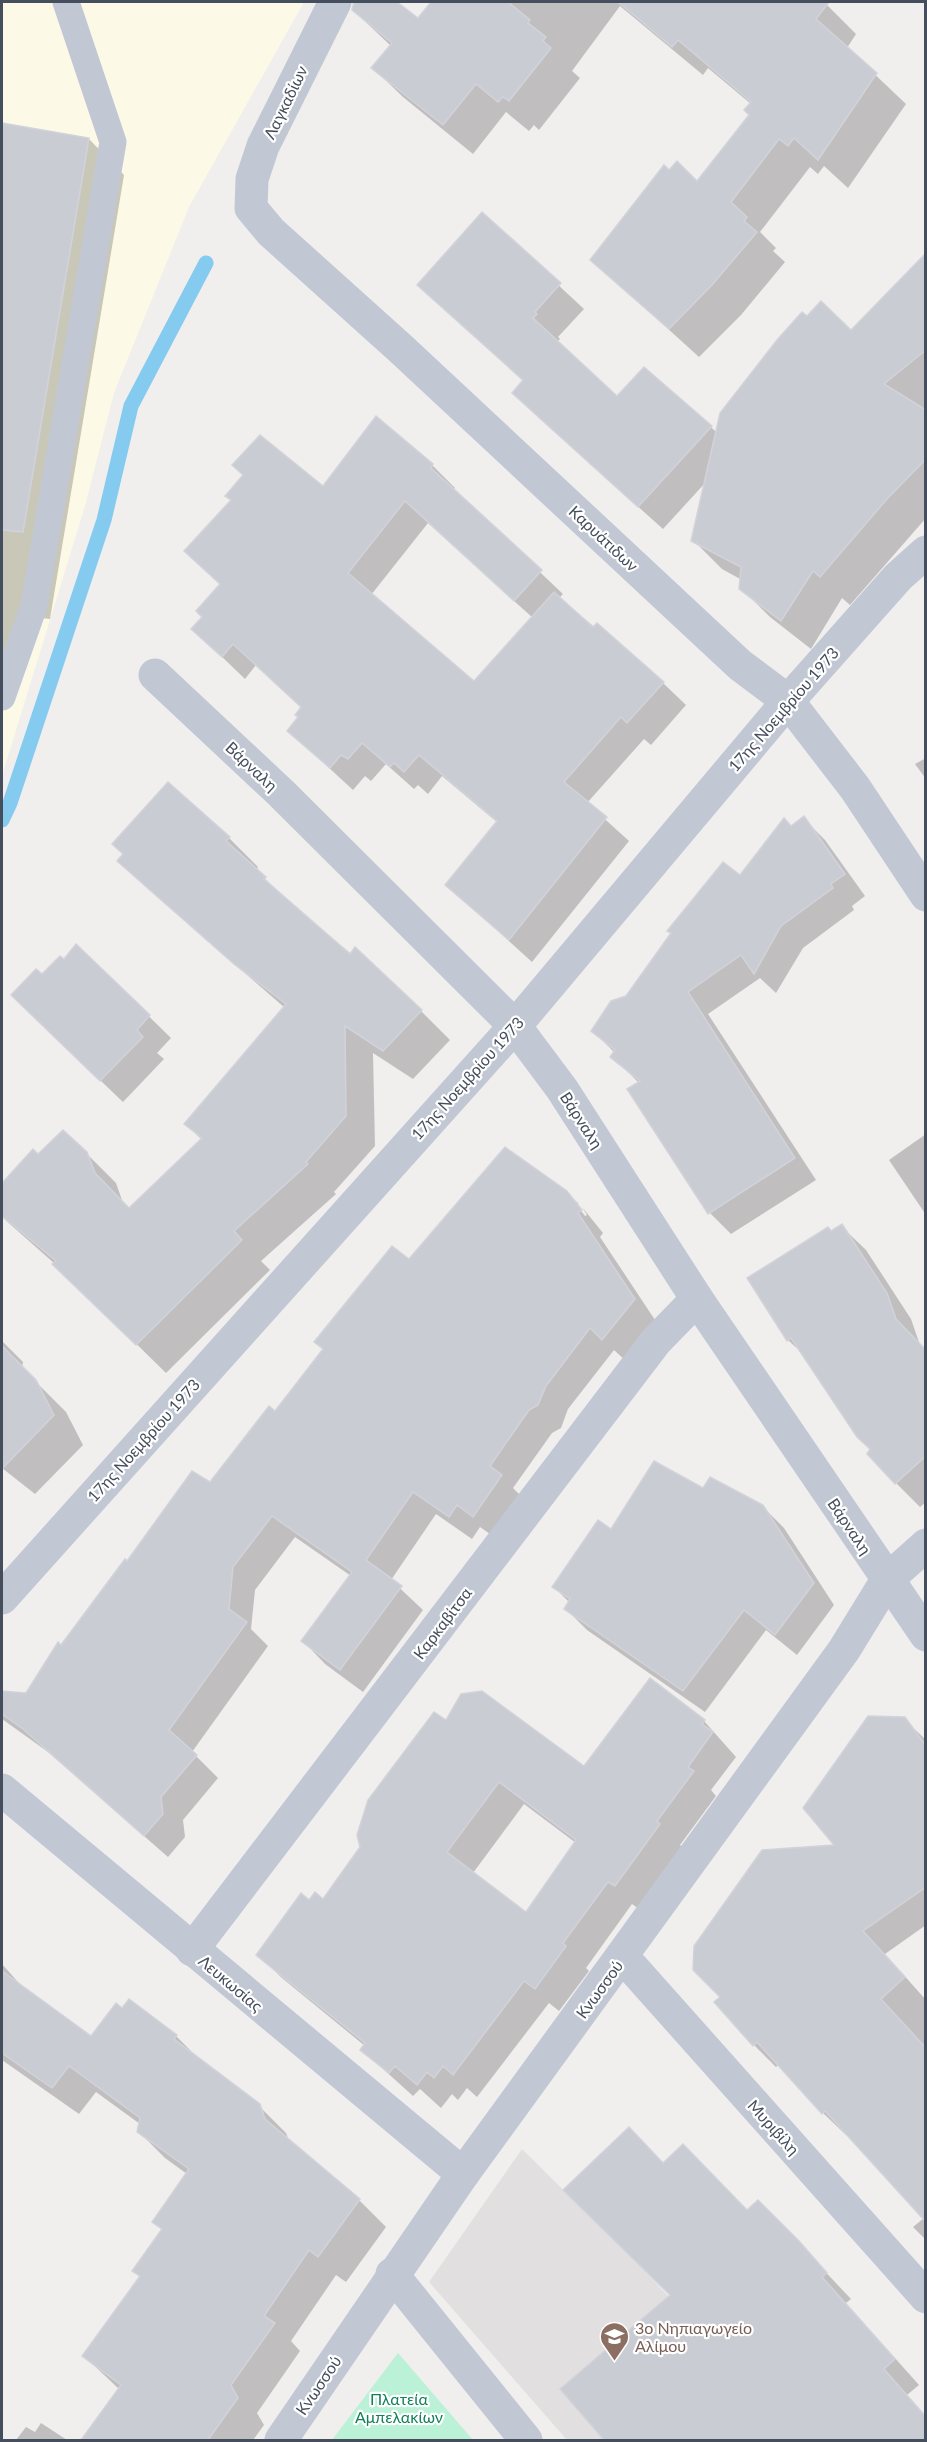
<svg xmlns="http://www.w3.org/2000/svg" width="927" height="2442" viewBox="0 0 927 2442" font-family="Lato,sans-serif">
<rect width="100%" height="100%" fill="#f1eeee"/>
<polygon fill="#fcf9e6" points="2,2 304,2 189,207 114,393 85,506 2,776"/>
<polygon fill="#e2dfe0" points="522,2149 640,2266 804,2440 567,2440 429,2282"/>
<polygon fill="#baf1d7" points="398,2353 473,2440 332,2440"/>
<g fill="#0003" fill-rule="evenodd">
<polygon points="355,2 395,2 419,20 433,2 824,2 856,34 847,48 906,104 848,188 824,166 818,174 810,167 760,232 776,248 773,251 785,262 741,315 699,357 592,260 669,172 697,183 751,115 751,104 708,68 703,75 620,6 572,71 580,78 539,130 534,125 529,131 506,112 473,154 403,97 373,68 391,46 353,10"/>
<polygon points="2,124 89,139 124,175 50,619 34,617 27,661 2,656"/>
<polygon points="482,214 584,309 558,337 560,339 557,342 617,398 711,427 717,433 807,318 851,333 926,255 926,518 850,605 842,598 811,649 770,617 741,588 742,580 722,569 693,540 706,482 663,529 538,417 524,382 419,285"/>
<path d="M432,465L455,488L453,490L563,594L559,598L663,683L686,705L651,745L644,739L587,803L629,841L532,962L447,885L498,823L442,776L428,794L418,785L414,789L386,764L371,781L365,776L353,790L289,731L300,717L303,708L256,665L245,679L193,629L204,617L221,585L186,551L323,488ZM428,523L533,618L474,683L371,595Z"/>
<polygon points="926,758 926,779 915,764"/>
<polygon points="168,784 229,838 258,867 256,870 294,907 421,1011 450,1040 413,1079 373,1053 375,1146 334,1192 336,1194 261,1261 270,1270 166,1373 55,1264 2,1217 2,1185 33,1152 38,1156 86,1153 116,1183 123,1203 130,1210 202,1140 186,1124 285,1008 148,889 119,861"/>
<polygon points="803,818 825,840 865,896 852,906 854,910 803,948 776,993 760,978 708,1014 816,1180 731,1234 710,1213 639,1083 612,1056 615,1053 593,1031 740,877"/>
<polygon points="77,946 171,1038 157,1053 164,1059 123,1102 34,1017 42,976 64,961"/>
<polygon points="926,1134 926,1215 889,1160"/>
<polygon points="566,1192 579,1204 576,1204 585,1216 587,1215 582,1207 603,1233 600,1237 657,1323 626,1361 614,1350 568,1409 561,1428 552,1433 513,1488 524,1499 497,1539 480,1527 472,1539 436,1514 391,1580 423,1610 363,1692 325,1664 303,1641 351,1576 295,1537 255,1590 251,1629 268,1646 192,1752 218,1778 183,1820 185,1837 168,1857 48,1752 2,1719 2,1693 27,1695 127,1563 211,1484 409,1261"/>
<polygon points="841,1226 866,1250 911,1319 922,1351 926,1348 926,1502 920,1507 896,1483 803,1354 788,1340 832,1233"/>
<polygon points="2,1341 23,1362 22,1368 66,1412 83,1445 35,1494 2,1468"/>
<polygon points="762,1506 784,1528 834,1605 797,1655 766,1630 705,1712 587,1630 566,1609 570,1603 554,1587 611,1531"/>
<path d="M650,1680L704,1721L736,1757L711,1790L716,1796L680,1845L683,1848L639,1909L632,1904L586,1968L589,1971L559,2011L549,2003L477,2097L467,2088L458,2100L452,2094L441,2108L420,2089L413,2096L362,2050L365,2046L282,1978L258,1955L309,1902L324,1901L447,1722L584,1768ZM524,1804L576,1843L526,1914L473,1873Z"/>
<polygon points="904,1719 926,1740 926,1925 885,1954 926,2000 926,2240 913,2227 924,2218 847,2134 846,2135 823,2113 779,2064 776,2067 754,2045 837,1847"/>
<polygon points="2,1964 25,1990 92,2038 129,2001 176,2036 203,2063 259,2106 286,2133 289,2141 359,2200 386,2227 346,2282 336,2275 291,2341 300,2351 257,2413 264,2425 253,2440 83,2440 120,2390 84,2356 141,2278 134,2271 162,2230 154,2222 187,2174 165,2158 139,2132 140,2124 96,2092 79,2114 2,2060"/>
<polygon points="664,2165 747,2212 783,2227 851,2299 846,2303 919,2385 907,2395 926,2416 926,2440 606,2440 562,2389 672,2296"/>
<polygon points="41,2423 67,2440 16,2440 26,2427 35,2432"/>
</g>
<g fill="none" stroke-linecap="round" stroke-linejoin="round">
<polyline stroke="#85caef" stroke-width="15" points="2,820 10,803 104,520 131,406 206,263"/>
</g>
<g fill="#caccd4" stroke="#d2d3da" stroke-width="1.5" fill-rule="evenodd">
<polygon points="354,2 397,2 418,18 431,2 508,2 530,20 528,23 546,37 543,41 551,48 509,101 503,97 498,102 476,84 443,125 371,68 392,43 352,10"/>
<polygon points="618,2 829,2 816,19 877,73 818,160 794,138 788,146 779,139 731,202 747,217 744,221 757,232 712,285 669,329 590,260 664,165 669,170 677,161 697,181 749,115 744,110 751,102 678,40 672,47"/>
<polygon points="2,123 89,138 23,532 2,530"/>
<polygon points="482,212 561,283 535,312 537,314 533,318 617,396 644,367 712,426 638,507 512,393 523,380 417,285"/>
<polygon points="926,253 926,350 884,384 926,410 926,459 887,499 820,577 813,571 781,621 739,589 741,567 691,541 720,413 777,340 802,312 807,316 821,301 851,330"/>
<polygon points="376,416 433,464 431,468 542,570 514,601 405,501 348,573 474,681 554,592 593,627 597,623 664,682 627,723 621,717 564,782 607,817 509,940 445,885 497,821 419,755 404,772 394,763 390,767 362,743 348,759 341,755 330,768 287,731 298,717 295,715 301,707 233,644 222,657 191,629 202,617 196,611 220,584 184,551 231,500 225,496 243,475 232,465 260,435 323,486"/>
<polygon points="168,782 230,837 226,841 266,877 264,879 350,954 355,947 422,1010 383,1051 345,1026 346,1116 306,1162 308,1164 234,1231 242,1240 136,1345 52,1264 56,1261 2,1216 2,1183 33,1149 38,1154 63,1130 87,1152 95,1173 129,1208 202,1138 184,1124 286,1004 234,964 117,861 123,854 112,844"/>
<polygon points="804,816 845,874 831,884 833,888 781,926 754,974 741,955 688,992 795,1158 708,1214 627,1089 640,1081 610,1057 615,1050 591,1031 611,1001 626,996 671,933 667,931 723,862 740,875 784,818 791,826"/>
<polygon points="76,944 150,1015 137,1030 143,1037 100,1081 11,995 36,969 42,974 60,956 64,959"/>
<polygon points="505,1147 567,1191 582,1210 578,1213 635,1299 602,1340 590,1328 546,1386 538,1405 529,1410 490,1466 502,1475 473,1517 457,1505 449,1517 413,1492 366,1560 402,1586 340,1670 301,1641 352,1572 272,1516 233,1567 229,1609 247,1622 169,1730 197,1755 161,1797 163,1814 144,1836 23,1729 2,1714 2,1691 26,1693 58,1642 61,1645 125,1559 127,1561 192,1471 210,1482 269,1406 275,1411 323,1349 314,1342 392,1246 409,1259"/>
<polygon points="842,1224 887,1293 896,1319 926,1350 926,1456 895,1484 867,1454 870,1449 857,1437 791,1338 787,1341 747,1278 828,1227 831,1231"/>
<polygon points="2,1346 36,1380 54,1415 2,1469"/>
<polygon points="654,1461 703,1488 710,1477 763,1505 814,1583 775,1635 744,1610 683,1691 564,1609 570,1599 552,1587 598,1520 611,1529"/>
<path d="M650,1678L705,1720L702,1724L713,1732L688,1767L694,1771L657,1821L660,1824L615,1886L608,1882L563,1943L566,1946L535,1989L524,1981L453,2075L443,2066L434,2078L427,2072L417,2085L395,2066L389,2073L360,2050L365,2043L256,1955L301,1893L309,1900L315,1892L323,1899L360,1847L357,1835L368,1800L434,1712L446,1720L461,1694L482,1691L584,1766ZM499,1782L576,1840L526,1912L447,1852Z"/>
<polygon points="868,1716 905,1717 926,1746 926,1887 863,1931 905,1977 881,1999 926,2048 926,2222 825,2111 822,2114 757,2042 753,2046 714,2002 720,1997 693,1970 694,1946 762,1850 834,1845 803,1808"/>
<polygon points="2,1971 91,2036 116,2003 122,2008 129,1999 177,2035 174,2039 260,2104 265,2119 360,2199 318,2257 309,2250 264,2316 275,2323 231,2385 238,2398 208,2440 81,2440 121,2385 82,2356 140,2276 132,2271 162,2229 152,2222 189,2169 137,2132 140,2118 69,2066 52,2088 2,2053"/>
<polygon points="629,2127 663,2163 683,2144 747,2210 758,2200 799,2241 827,2273 822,2277 895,2359 884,2369 926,2417 926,2440 604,2440 560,2389 670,2295 563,2190"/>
</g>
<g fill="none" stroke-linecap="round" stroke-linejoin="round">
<polyline stroke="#c1c8d4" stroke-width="27" points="2,697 34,606 113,142 66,2"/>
<g stroke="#c1c8d4" stroke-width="33">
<polyline points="335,2 263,146 252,179 251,208 271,232 400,348 740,665 788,701 855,788 926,895"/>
<polyline points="155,675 281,793 515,1026 562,1089 697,1299 926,1635"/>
<polyline points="2,1598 515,1026 788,701 898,577 926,552"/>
<polyline points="2,1790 463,2174"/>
<polyline points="192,1950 656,1341 697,1299"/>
<polyline points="623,1957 926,2297"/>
<polyline points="392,2274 526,2440"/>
<polyline points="281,2440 463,2174 844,1650 887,1580 926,1545"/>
</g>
</g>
<defs>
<symbol id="school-pin" viewBox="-11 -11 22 30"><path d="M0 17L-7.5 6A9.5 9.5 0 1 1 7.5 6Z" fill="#8d6e63" stroke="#fff"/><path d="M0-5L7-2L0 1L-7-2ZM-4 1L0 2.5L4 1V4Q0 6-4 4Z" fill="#fff"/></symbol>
</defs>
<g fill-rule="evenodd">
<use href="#school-pin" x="598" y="2320" width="33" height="45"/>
</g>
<g text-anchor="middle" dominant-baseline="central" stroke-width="4.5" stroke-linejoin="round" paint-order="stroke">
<g font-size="16" fill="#454e5c" stroke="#fff">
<text transform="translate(285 102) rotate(-64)">Λαγκαδίων</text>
<text transform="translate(604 538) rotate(43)">Καρυάτιδων</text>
<text transform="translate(783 709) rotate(-49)">17ης Νοεμβρίου 1973</text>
<text transform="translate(252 766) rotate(43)">Βάρναλη</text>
<text transform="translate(467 1078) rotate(-48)">17ης Νοεμβρίου 1973</text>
<text transform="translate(582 1120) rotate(57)">Βάρναλη</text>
<text transform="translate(143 1440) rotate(-48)">17ης Νοεμβρίου 1973</text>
<text transform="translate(850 1526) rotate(56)">Βάρναλη</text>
<text transform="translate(442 1623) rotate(-53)">Καρκαβίτσα</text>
<text transform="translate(231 1983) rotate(40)">Λευκωσίας</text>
<text transform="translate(599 1989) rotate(-54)">Κνωσσού</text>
<text transform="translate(774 2127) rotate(48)">Μυριβίλη</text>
<text transform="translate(318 2385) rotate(-56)">Κνωσσού</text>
</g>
<g font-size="16" fill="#785e54" stroke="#fff" text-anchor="start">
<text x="635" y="2327">3ο Νηπιαγωγείο<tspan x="635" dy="18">Αλίμου</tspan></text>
</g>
<g font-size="16" fill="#138159" stroke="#fff">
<text x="399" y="2398">Πλατεία<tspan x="399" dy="18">Αμπελακίων</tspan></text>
</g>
</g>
<rect width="927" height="2442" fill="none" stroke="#454e5c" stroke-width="6"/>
</svg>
